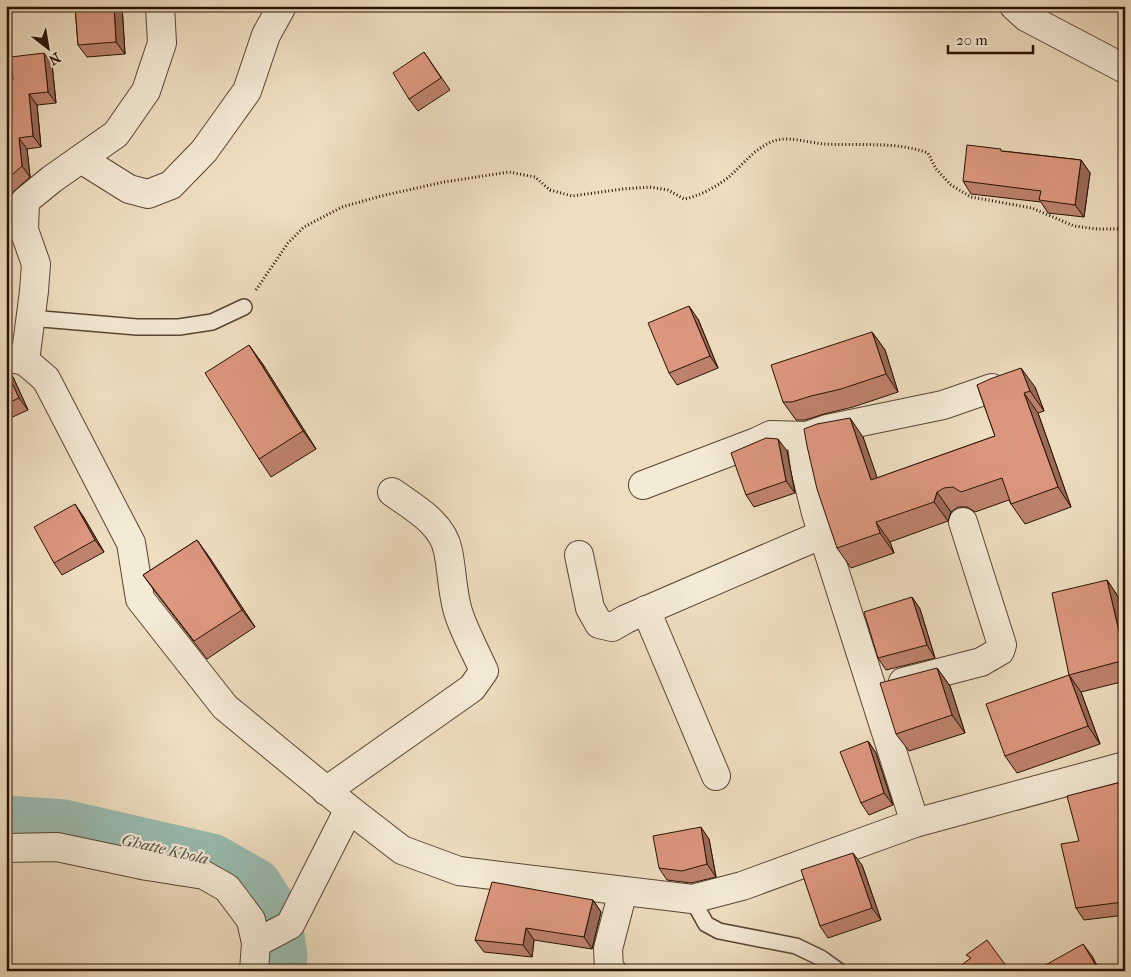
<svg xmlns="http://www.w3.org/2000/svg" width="1131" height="977" viewBox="0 0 1131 977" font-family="'IM FELL French Canon',serif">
<rect width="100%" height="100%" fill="#eedec0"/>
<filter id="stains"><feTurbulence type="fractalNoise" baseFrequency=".004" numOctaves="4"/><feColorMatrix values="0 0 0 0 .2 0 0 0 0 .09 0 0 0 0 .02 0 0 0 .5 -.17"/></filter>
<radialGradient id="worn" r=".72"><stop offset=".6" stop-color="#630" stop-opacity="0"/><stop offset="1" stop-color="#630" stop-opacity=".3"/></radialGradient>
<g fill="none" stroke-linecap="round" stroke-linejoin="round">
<polyline stroke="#99bcb0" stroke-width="51" points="6,821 64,825 212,859 256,884 276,915 282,956 279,971"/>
<defs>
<g id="service">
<polyline points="30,318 137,327 179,327 212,322 244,307"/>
<polyline points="692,899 706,924 719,931 796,946 821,958 839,971"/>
</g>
<g id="minor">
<polyline points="81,159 129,189 148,194 171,185 204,151 247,91 266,35 282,6"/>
<polyline points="6,357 25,361 46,379 131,543 140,599 225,707 349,809 402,850 459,871 692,899 742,886 915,823 1125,766"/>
<polyline points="25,361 34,291 36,264 24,230 25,201 52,179 116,134 146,91 162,43 160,6"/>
<polyline points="643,485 756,442 771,435 807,436"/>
<polyline points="579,555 590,608 599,624 612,627 626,619 823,534"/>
<polyline points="646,610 716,776"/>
<polyline points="903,682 981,662 1000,651 1002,645 963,522"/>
<path d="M326,791L472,688L484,671C476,652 462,628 457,608C452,589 452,570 448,551C443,523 413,507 392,492"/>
<polyline points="915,823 816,513 805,469 802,445 807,436 827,429 943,405 992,388"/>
<polyline points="6,848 57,847 147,866 204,875 227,888 251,920 256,943 254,971"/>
<polyline points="256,943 290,925 349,809"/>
<polyline points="612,971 609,969 608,949 623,891"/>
</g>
<polyline id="tertiary" points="1014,6 1026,17 1125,69"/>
</defs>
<use href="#service" stroke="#5a4432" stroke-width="18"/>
<use href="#minor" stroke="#5a4432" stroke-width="30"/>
<use href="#tertiary" stroke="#5a4432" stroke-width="30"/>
<path stroke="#291103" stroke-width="3" stroke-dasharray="1 2.5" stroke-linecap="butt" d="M256,290L288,243L304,227L342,207L381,196L444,182L509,172L535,177L550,190L572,196L623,189L650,187L668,190L684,199C698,197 720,185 731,175C743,164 754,150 769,143C786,134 807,143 825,144C860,146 895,141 928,153L936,169L951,185L971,197L1032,208L1074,226L1097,229H1125"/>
<use href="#service" stroke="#f4ead6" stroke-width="15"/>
<use href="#minor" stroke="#f4ead6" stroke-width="28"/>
<use href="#tertiary" stroke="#f4ead6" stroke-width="28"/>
</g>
<g fill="#be826d" stroke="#291103">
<polygon points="6,6 40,6 6,11"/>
<polygon points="75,6 122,6 125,54 87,57 78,45"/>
<polygon points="424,52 450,90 418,111 409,99"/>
<polygon points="52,64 56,103 37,105 41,147 27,149 30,177 11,194 6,186 6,81 13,80"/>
<polygon points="1003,151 1081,160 1090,173 1084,217 1048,213 1041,202 971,194 963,181"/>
<polygon points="698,319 718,368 677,385 669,373"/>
<polygon points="872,332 885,350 898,392 853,407 824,414 805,420 796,420 783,402"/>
<polygon points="262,363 316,449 271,477 259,459"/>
<polygon points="6,368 13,377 28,410 6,420"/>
<polygon points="977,385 1035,387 1044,411 1038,413 1071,507 1025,524 1011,504 1009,500 975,512 967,507 958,507 951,512 948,521 890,542 894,553 851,568 837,548 863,437 877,478 995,436"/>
<polygon points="787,451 795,493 754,507 746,495"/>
<polygon points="83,516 104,552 62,575 54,563"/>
<polygon points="197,540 255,627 207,659 156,593 143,575"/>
<polygon points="1107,580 1119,598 1125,622 1125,681 1081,692 1100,744 1017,773 1005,756 1069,675"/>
<polygon points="912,597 920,609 935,658 886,670 878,658"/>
<polygon points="937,668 950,686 965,733 909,751 896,734"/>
<polygon points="868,741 876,753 893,805 869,815 861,803"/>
<polygon points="1125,781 1125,915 1084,920 1076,908"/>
<polygon points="709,839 716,877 691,883 667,880 659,868"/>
<polygon points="862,865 881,920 828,938 820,926"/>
<polygon points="593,900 601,912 592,949 534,940 532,957 484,952 475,940"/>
<polygon points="1092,956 1100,971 1035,971"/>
</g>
<g fill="#9b6a59" stroke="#291103">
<polygon points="114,6 122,6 125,54 116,42"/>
<polygon points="44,53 52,64 56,103 48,92"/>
<polygon points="29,94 37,105 41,147 33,136"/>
<polygon points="19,138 27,149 30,177 22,166"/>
<polygon points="1081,160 1090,173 1084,217 1075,205"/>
<polygon points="689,306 698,319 718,368 710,356"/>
<polygon points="872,332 885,350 898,392 886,374"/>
<polygon points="249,345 262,363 316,449 303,431"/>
<polygon points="6,368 13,377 28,410 19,398 6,370"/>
<polygon points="1021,368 1035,387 1044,411 1030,391"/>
<polygon points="1024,393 1038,413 1071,507 1058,487"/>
<polygon points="850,418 863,437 885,500 871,480"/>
<polygon points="778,439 787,451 795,493 786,481"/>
<polygon points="937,492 951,512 948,521 934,502"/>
<polygon points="75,504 83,516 104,552 95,540"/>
<polygon points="876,522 890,542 894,553 880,533"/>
<polygon points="197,540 210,558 255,627 242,610"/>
<polygon points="1107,580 1119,598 1125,622 1125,657"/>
<polygon points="912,597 920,609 935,658 927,645"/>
<polygon points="937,668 950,686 965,733 952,715"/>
<polygon points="1069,675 1081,692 1100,744 1088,726"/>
<polygon points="868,741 876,753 893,805 884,793"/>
<polygon points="701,827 709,839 716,877 707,864"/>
<polygon points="853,853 862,865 881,920 872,908"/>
<polygon points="1122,892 1125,896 1125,904 1123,902"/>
<polygon points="593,900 601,912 592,949 584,937"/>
<polygon points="526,928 534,940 532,957 523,945"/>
<polygon points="1083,944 1092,956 1100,971 1099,971 1095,964"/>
</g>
<g fill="#dd977f" stroke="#291103">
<polygon points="75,6 114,6 116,42 78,45"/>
<polygon points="424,52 441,78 409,99 393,73"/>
<polygon points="44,53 48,92 29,94 33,136 19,138 22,166 6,180 6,81 13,80 11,57"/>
<polygon points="967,145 1001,149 1001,151 1081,160 1075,205 1039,200 1041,191 963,181"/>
<polygon points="1119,226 1125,226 1124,269"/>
<polygon points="689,306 710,356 669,373 648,323"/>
<polygon points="872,332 886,374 841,389 811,396 792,402 783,402 771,365"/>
<polygon points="249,345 303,431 259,459 205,373"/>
<polygon points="1021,368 1030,391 1024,393 1058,487 1011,504 1002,478 961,492 953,487 944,488 937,492 934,502 876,522 880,533 837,548 817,489 807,446 804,429 817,424 850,418 871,480 995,436 977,385 990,379"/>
<polygon points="6,370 19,398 6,404"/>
<polygon points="766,438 778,439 786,481 746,495 731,453"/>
<polygon points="75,504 95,540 54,563 34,527"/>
<polygon points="197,540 242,610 194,641 143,575"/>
<polygon points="1107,580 1125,657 1125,660 1069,675 1052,593"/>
<polygon points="912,597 927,645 878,658 864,612"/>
<polygon points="937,668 952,715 896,734 880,683"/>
<polygon points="1069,675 1088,726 1005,756 986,704"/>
<polygon points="868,741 884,793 861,803 840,752"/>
<polygon points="1125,781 1125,891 1122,892 1123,902 1076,908 1061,844 1079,841 1067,796"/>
<polygon points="701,827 707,864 682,871 659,868 653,836"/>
<polygon points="853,853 872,908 820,926 801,870"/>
<polygon points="492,882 593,900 584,937 526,928 523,945 475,940"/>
<polygon points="987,940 1010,971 961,971 962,970 960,966 971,958 966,955"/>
<polygon points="1083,944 1095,964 1083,971 1035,971"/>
</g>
<g text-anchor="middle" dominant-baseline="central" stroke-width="4.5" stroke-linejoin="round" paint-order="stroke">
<g font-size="16" font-style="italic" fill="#504d40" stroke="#f4ead6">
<text transform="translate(165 849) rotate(13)">Ghatte Khola</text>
</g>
</g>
<rect width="1131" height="977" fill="none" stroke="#eedec0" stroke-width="25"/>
<rect x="8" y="8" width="1116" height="962" fill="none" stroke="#291103" stroke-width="2.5"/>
<rect x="12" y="12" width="1106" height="952" fill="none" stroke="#291103"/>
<g transform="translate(48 48) rotate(149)" stroke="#f4ead6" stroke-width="4" paint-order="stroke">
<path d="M0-4L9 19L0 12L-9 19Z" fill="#291103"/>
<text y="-8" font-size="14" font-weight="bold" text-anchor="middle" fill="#291103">N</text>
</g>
<path d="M948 45v8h85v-8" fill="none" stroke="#291103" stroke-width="2.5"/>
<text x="956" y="45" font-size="15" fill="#291103" stroke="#f4ead6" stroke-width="4" paint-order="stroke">20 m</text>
<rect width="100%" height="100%" filter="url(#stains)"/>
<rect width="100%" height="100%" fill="url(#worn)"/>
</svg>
